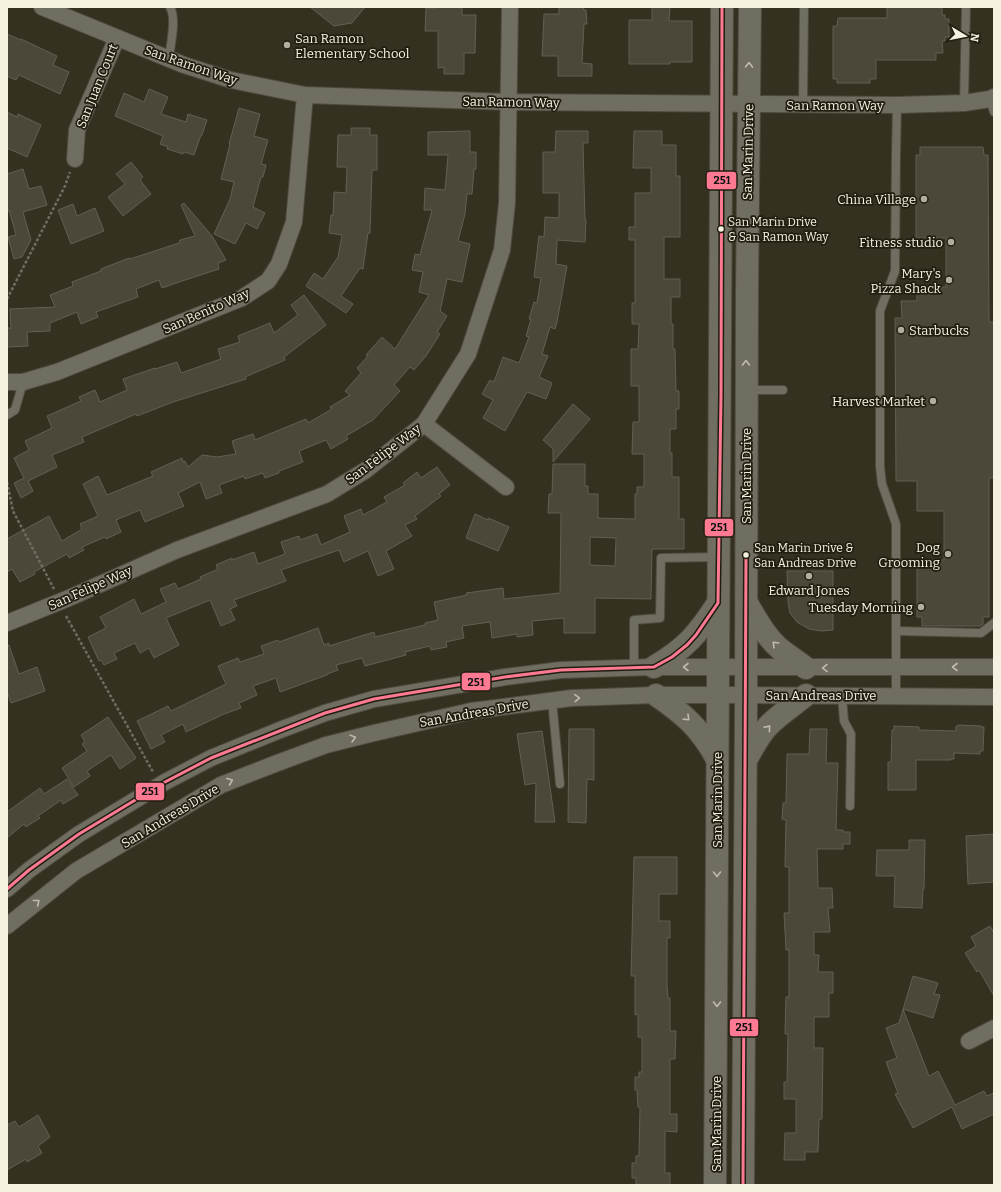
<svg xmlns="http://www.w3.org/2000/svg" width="1001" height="1192" viewBox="0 0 1001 1192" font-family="Bitter,serif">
<rect width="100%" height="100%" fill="#353120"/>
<g fill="#4b483a" stroke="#635f51" fill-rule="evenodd">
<polygon points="310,7 365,7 352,23 334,26"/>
<polygon points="435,7 462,7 462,15 476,15 475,53 464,53 464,74 444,74 444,67 438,68 438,31 425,31 426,8 435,8"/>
<polygon points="559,7 583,7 584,10 586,10 587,24 584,24 582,63 592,64 592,76 558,76 558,56 542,56 544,14 559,14"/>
<polygon points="652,7 670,7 669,21 692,21 692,62 670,62 670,64 629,64 629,20 652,20"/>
<polygon points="887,7 942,7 942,15 945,15 945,19 949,19 949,37 945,37 945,41 942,41 943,53 936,53 936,60 876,60 876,79 870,79 870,83 837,83 837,79 833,79 833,26 837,26 838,18 887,18"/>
<polygon points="7,34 21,40 21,39 57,56 53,65 69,72 60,94 19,75 16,80 7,76"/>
<polygon points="149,89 168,97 161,114 186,122 188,114 207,120 202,135 201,135 194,155 184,152 183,154 167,149 168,147 160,144 163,136 115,116 124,93 144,102"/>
<polygon points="239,108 260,114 254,136 268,140 261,164 266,165 263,177 261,177 253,207 265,213 257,229 246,223 235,244 214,234 230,199 234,182 221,179 230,144 229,144"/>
<polygon points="7,112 17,117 18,114 41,125 27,157 7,148"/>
<polygon points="351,128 370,128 370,135 377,135 377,170 372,170 370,233 368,233 363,269 360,268 341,296 353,304 346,313 306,286 314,273 323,279 338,257 342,235 329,233 331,215 333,216 334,192 346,193 347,167 337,167 338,135 351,135"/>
<polygon points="470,131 470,152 476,152 476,169 474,169 472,194 467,194 465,214 458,241 470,244 462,282 447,279 440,311 447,316 437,332 440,334 426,356 414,370 410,367 394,385 400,391 373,420 346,436 348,439 331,449 326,440 299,451 303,462 279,471 279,473 265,478 263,473 245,479 244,476 219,485 222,493 206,499 200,482 178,493 184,506 145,522 140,510 116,520 121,532 106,539 105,537 82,547 84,550 69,558 67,554 34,572 35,574 20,582 12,569 7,572 7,539 49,516 62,541 82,529 80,524 98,516 83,484 98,476 107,495 153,476 151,472 182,458 183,462 185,461 188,467 202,455 217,457 236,454 232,441 253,434 255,440 306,419 308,423 332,409 330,407 350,395 345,391 361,373 357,368 368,356 366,355 382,337 395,349 429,295 419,292 423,272 412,270 415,254 420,255 432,210 424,210 425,188 445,190 448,155 428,155 428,132"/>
<polygon points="556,131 588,131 588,143 583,143 585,220 586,220 585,242 557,240 556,264 567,266 557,322 555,329 550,327 542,354 548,356 539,377 552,383 546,399 527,392 505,431 483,418 493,400 482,394 490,380 494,382 503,357 519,363 529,337 526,336 531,319 529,319 534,302 537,303 541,278 534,277 539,236 544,237 545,217 559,218 559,193 543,193 543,152 555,152"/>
<path d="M634,131H662V145H676V176H680V237H664V279H680V297H671V324H673V349H675L676,391H679V409H676V429H670V453H672V477H679V519H684V549H652L651,599L595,598V633H564V618L532,621L533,635L517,637V634L492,638L490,622L462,626L464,638L446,642L447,647L431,650L430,646L405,652L406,655L365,666L362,658L336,665L338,670L327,674V675L280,692L276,678L253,686L257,695L239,703L241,708L224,714L186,732L183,724L161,735L165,742L151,749L137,721L168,706L171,711L226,684L218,666L238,658L240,662L264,654L261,646L278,640L279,642L318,628L324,645L329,643V646L374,632L375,637L425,625V623L438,620L434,602L467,595L466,593L503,588L504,599L560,593L561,513H548L549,494H552L553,464H585V486H588V494H598V518L635,519V494H637V487H644V454H632L633,422H639V386H631V349H638L639,324H632V303H635V240H629V227H635V193H651V168H633ZM590,537L616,538L615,566L590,565Z"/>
<polygon points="920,147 983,147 984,155 988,155 989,322 994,322 994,478 989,478 989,617 983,617 983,624 980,626 922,626 922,617 917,617 917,560 944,560 944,511 917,511 917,481 896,481 895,318 902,318 901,301 917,301 917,287 946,287 946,238 916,238 916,155 920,155"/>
<polygon points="131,162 143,177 140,180 151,194 123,216 108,197 125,184 116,174"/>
<polygon points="23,169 29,189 41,186 47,205 23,212 31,240 22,257 14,259 8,237 16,235 9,210 7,211 7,174"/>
<polygon points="184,203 212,236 226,260 218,263 219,269 182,281 162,288 159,280 136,289 138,297 96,312 98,317 81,324 77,312 50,323 50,331 27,332 28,346 7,347 7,327 11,329 10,309 55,307 50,295 73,286 72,282 101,271 101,269 129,258 130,259 179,243 180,240 195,236 181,205"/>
<polygon points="73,204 77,216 95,208 104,231 71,244 58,210"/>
<polygon points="304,295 326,325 284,357 285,360 245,377 246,379 173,402 137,416 136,414 82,437 84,442 52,455 57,467 28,481 33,491 21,498 14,483 24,478 14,458 29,450 25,441 52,428 47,416 81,401 79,397 95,390 100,402 127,390 123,379 155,368 155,369 177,362 181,373 221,359 218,349 240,342 238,336 270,323 274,333 298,315 291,305"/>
<polygon points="573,404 590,419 553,462 553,449 543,440"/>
<polygon points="437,467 450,485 439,494 441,496 415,516 417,519 405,525 412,536 386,551 394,569 378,576 368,551 344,562 339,550 281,570 286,581 234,600 237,606 230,609 235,620 221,626 210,600 166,618 179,645 154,658 149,648 140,653 135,643 114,653 117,659 104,665 101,660 99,661 88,637 106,628 100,617 134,599 141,614 166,602 160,589 175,583 178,589 201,579 200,577 218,569 216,565 232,558 232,560 254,552 258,564 285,554 281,542 299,536 300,540 317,534 321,545 350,532 344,516 361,509 363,515 387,502 384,497 405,485 403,483 417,472 421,478"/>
<polygon points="475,514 488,520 488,518 509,527 498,551 466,538"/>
<polygon points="787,571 833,571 833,630 821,631 809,629 797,622 790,613 788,602"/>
<polygon points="9,645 19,674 37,667 45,691 11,703 7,691 7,646"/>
<polygon points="108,717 136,758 120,769 111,755 87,771 90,776 74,787 62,768 87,751 82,744 85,742 81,735"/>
<polygon points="958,725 981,726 981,727 984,727 983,751 980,751 980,754 954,753 954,759 951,759 951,760 916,760 916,790 888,790 888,762 891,762 892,730 894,730 894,726 919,727 919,730 956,731 956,726 958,726"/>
<polygon points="569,729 594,729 594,780 587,779 586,823 568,822"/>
<polygon points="810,729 827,729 826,763 838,763 836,830 843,830 843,832 850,832 850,844 843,844 843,849 817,849 818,888 832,888 833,908 828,908 830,932 814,932 814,955 819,955 818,972 833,972 833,993 829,993 829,1017 814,1017 814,1048 823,1048 822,1119 819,1119 818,1152 805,1152 805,1160 784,1160 785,1133 796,1133 796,1099 784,1099 784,1082 787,1082 788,1034 785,1034 786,997 789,997 789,950 786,950 784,913 789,913 789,867 785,867 786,820 782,819 783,803 786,803 787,754 809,754"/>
<polygon points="542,731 555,822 535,822 536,783 525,785 517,734"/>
<polygon points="67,779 78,795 63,804 61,800 38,816 40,818 26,827 24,824 7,838 7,812 40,788 44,794"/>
<polygon points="994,834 994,882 968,884 966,836"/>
<polygon points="909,840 925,840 924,889 923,889 922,908 894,907 895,876 876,876 877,850 909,850"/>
<polygon points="634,857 677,857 677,894 659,894 659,921 670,921 670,938 667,938 667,985 668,998 670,998 670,1031 676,1031 675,1059 670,1059 670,1114 677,1114 677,1132 665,1131 665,1173 670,1173 670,1185 636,1185 636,1178 632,1178 632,1163 636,1163 636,1156 639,1156 640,1107 638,1107 637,1090 635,1090 635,1077 639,1077 639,1072 642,1072 642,1037 638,1037 638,1014 635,1015 635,976 631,976"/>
<polygon points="990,926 994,933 994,996 979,970 977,972 965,953 976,946 971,937"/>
<polygon points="913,976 938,983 934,994 940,995 933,1018 903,1009 929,1076 938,1071 955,1105 984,1091 987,1096 994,1093 994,1114 962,1129 952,1107 913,1128 895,1094 898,1093 886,1062 897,1058 886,1028 899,1023"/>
<polygon points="38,1115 50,1137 38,1146 42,1153 27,1162 26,1159 7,1170 7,1125 15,1121 19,1127"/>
</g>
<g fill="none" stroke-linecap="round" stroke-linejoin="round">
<defs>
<g id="service">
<path d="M169,59C170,46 177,19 170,7"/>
<polyline points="990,99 994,112"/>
<polyline points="964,103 966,7"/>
<polyline points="803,104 804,7"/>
<polyline points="747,390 783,390"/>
<polyline points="7,415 15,410 23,382"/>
<polyline points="896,631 981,633 994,623"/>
<polyline points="634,668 634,620 660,618 661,558 718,557"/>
<polyline points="842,696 844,721 851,734 850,806"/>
<polyline points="896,696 896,524 882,484 880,467 880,311 895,271 896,154 897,105"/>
<polyline points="552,700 560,784"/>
</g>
<g id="minor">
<polyline points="42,7 184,65 231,80 305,95 510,102 897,105 964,103 990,99 994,97"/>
<polyline points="75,159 77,130 117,38"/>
<polyline points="7,382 23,382 57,372 242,298 268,281 279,264 294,222 305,95"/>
<polyline points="424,424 506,487"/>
<polyline points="7,623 69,598 177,550 327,494 366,470 424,424 468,354 502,250 507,203 510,7"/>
<polyline points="7,889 29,870 79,834 165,782 211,758 280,730 325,713 374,699 505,677 561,670 654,667 994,667"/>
<polyline points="7,926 76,871 221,785 272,765 326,745 374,733 471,711 572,698 656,695 746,695 994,697"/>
<polyline points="969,1041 994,1028"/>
</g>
<g id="secondary">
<path d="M747,603C756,619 766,637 780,649C789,656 797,661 806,668"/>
<path d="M654,667C686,648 698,634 718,603"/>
<path d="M656,695C685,715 700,728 717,759"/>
<path d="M746,760C753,748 759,735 769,725C780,714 794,705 806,695"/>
<polyline points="715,1185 722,7"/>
<polyline points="743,1185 746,711 747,291 750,7"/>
</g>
</defs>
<use href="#service" stroke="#4f4b3e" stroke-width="10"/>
<use href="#minor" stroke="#4f4b3e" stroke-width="18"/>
<use href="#secondary" stroke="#4f4b3e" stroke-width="24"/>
<g stroke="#6f6c61" stroke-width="2.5" stroke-dasharray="3 2" stroke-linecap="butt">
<polyline points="7,299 65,186 70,172"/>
<polyline points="7,482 13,511 54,589"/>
<polyline points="66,616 153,772"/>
</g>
<use href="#service" stroke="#706d61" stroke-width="8"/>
<use href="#minor" stroke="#706d61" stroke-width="16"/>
<use href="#secondary" stroke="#706d61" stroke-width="22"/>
<defs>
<g id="bus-1">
<polyline points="7,889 29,870 79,834 165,782 211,758 325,713 374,699 505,677 561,670 654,667 672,657 687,645 696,635 718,603 721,395 722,7"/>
<polyline points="743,1185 746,555"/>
</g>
</defs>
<use href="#bus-1" stroke="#211e11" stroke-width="6"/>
<use href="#bus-1" stroke="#fe7a93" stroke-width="3"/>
</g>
<defs><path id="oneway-chevron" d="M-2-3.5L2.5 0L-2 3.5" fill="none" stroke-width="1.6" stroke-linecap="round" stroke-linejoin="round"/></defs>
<g stroke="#c0bcad">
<use href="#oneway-chevron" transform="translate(749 65) rotate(-89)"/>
<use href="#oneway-chevron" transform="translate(746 363) rotate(-90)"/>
<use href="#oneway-chevron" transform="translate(775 644) rotate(-135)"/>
<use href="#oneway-chevron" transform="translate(686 667) rotate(-180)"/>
<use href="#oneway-chevron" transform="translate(955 667) rotate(-180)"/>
<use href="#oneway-chevron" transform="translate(825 668) rotate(179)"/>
<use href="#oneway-chevron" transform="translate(577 698) rotate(-3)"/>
<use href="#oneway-chevron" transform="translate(687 718) rotate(44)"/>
<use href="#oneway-chevron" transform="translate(768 728) rotate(-49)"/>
<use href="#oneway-chevron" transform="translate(353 738) rotate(-15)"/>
<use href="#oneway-chevron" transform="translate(230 781) rotate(-22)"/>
<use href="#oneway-chevron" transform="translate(717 874) rotate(90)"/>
<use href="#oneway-chevron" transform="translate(37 902) rotate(-38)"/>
<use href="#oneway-chevron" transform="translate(717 1004) rotate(90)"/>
</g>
<g fill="#b2ae9d" stroke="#211e11" stroke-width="1.5">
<circle cx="287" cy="45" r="4"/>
<circle cx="924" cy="199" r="4"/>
<circle cx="951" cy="242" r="4"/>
<circle cx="949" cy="280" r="4"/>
<circle cx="901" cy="330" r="4"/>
<circle cx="933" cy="401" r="4"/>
<circle cx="948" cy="554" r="4"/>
<circle cx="809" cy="576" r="4"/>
<circle cx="921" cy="607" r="4"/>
</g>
<g fill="#f5f1e0" stroke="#211e11" stroke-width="1.5">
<circle cx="721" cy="229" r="3.5"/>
<circle cx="746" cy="555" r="3.5"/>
</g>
<g text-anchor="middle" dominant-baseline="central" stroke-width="3.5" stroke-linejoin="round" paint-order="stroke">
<g font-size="12" fill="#f5f1e0" stroke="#211e11" text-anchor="start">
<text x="728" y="222">San Marin Drive<tspan x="728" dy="15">&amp; San Ramon Way</tspan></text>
<text x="754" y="548">San Marin Drive &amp;<tspan x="754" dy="15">San Andreas Drive</tspan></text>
</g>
<g font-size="13" fill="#f5f1e0" stroke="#211e11" text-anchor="end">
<text x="295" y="38" text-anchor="start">San Ramon<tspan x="295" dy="15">Elementary School</tspan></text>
<text x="916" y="199">China Village</text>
<text x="943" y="242">Fitness studio</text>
<text x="941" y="273">Mary's<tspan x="941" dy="15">Pizza Shack</tspan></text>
<text x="909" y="330" text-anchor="start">Starbucks</text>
<text x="925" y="401">Harvest Market</text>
<text x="940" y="547">Dog<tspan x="940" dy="15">Grooming</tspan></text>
<text x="809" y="590" text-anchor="middle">Edward Jones</text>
<text x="913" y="607">Tuesday Morning</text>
</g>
<g font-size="13" fill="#f5f1e0" stroke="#211e11">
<text transform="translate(191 65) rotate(19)">San Ramon Way</text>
<text transform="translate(97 86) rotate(-68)">San Juan Court</text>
<text transform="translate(511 102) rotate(1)">San Ramon Way</text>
<text x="835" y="105">San Ramon Way</text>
<text transform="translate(748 152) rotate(-89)">San Marin Drive</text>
<text transform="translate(206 311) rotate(-24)">San Benito Way</text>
<text transform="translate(383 454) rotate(-37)">San Felipe Way</text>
<text transform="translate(746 476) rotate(-90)">San Marin Drive</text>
<text transform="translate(90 588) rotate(-24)">San Felipe Way</text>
<text x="821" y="695">San Andreas Drive</text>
<text transform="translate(474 713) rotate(-10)">San Andreas Drive</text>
<text transform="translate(717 800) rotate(-90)">San Marin Drive</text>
<text transform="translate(170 816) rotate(-31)">San Andreas Drive</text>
<text transform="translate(716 1124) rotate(-90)">San Marin Drive</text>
</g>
</g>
<g stroke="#211e11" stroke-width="1.5">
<rect x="706" y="171" width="31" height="19" rx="4" fill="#fe7a93"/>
<rect x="704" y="518" width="30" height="19" rx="4" fill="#fe7a93"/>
<rect x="461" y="672" width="30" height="19" rx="4" fill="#fe7a93"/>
<rect x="135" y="782" width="30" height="19" rx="4" fill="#fe7a93"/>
<rect x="729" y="1018" width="30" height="19" rx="4" fill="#fe7a93"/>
</g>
<g font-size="11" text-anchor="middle" font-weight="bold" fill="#111">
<text x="722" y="184">251</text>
<text x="719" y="531">251</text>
<text x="476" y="686">251</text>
<text x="150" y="795">251</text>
<text x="744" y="1031">251</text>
</g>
<rect width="1001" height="1192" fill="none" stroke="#f5f1e0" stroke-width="16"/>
<g transform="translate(965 36) rotate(100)" stroke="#211e11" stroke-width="3" paint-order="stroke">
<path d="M0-3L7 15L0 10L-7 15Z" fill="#f5f1e0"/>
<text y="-6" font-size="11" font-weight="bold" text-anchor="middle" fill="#f5f1e0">N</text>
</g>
</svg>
